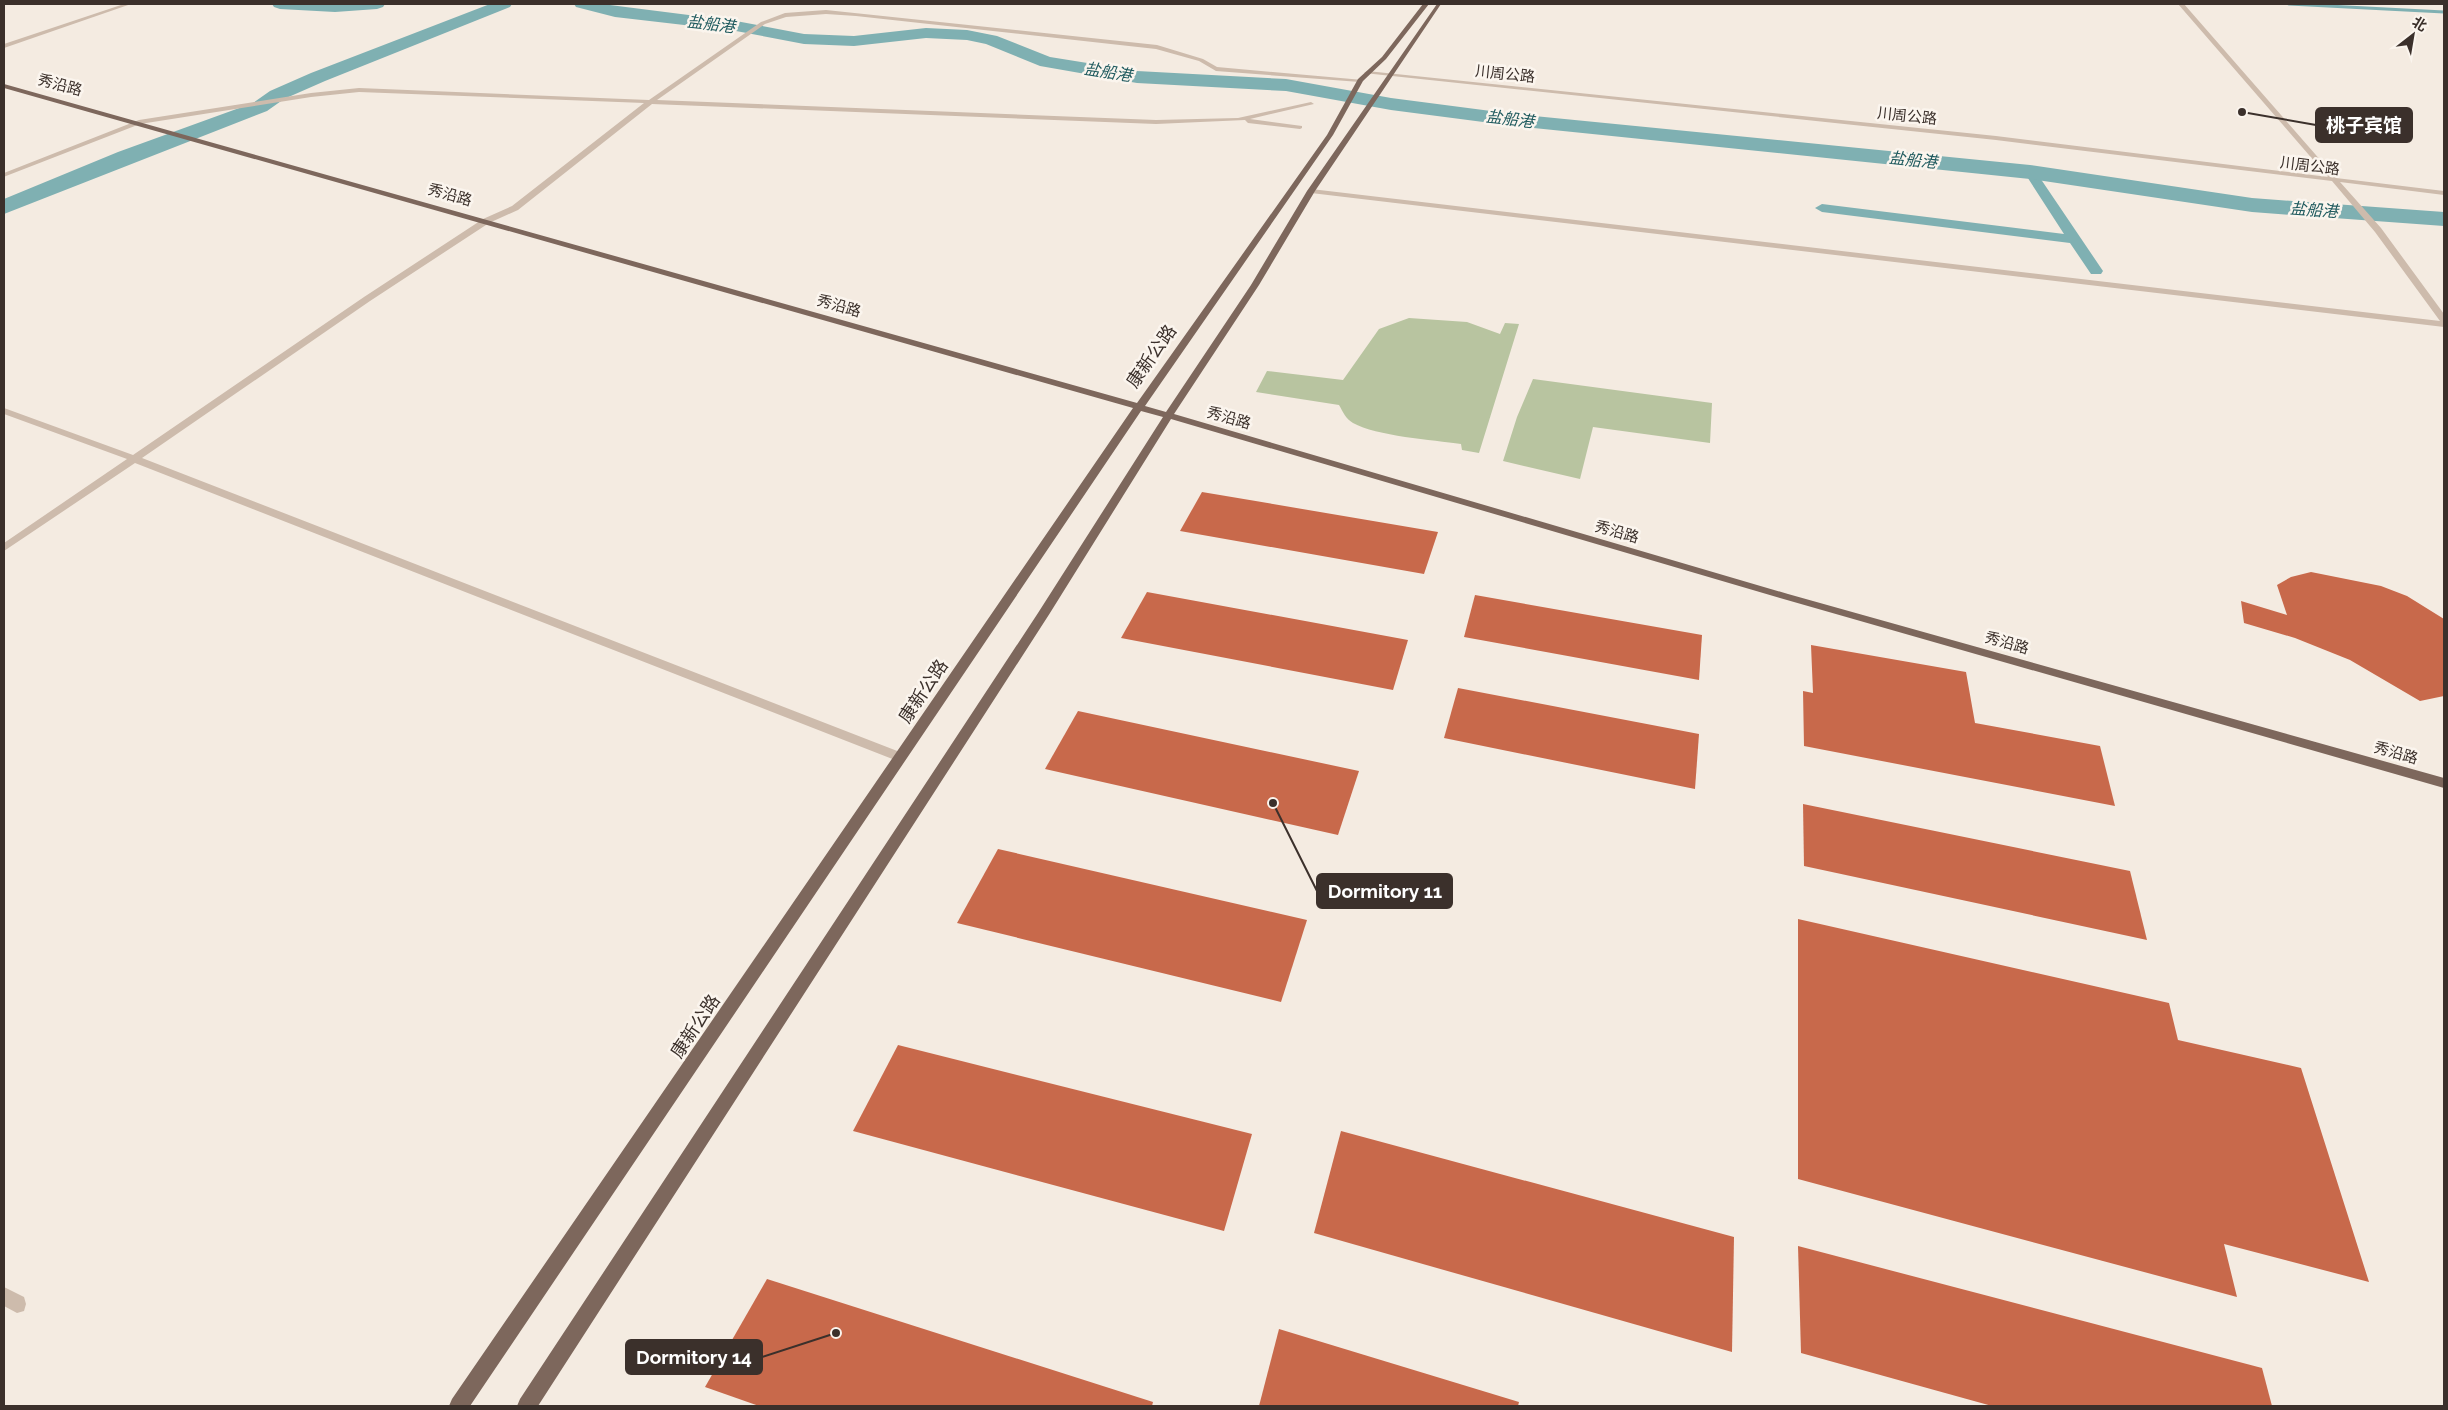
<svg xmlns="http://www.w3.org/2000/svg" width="2448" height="1410" viewBox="0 0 2448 1410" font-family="Raleway,'Noto Sans SC',sans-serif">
<rect width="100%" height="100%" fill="#f4ebe1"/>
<g fill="#b8c4a0">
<path d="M1409,318L1467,322L1500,334L1505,323L1519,324L1479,453L1462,450L1461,444C1433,440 1376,436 1353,423C1346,419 1343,412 1339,405L1256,392L1267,371L1343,380L1379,329Z"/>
<polygon points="1533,379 1712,403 1710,443 1593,427 1580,479 1503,461 1517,417"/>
</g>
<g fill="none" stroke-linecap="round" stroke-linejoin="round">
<polyline stroke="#7fb0b2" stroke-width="3" points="2289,4 2444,12"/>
<polygon fill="#7fb0b2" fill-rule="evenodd" points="2030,168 2034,169 2103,271 2101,274 2091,274 2070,243 1822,212 1815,208 1822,204 2064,234 2024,172"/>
<g fill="#7fb0b2" fill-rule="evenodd">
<polygon points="272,4 385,4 383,7 377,9 335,12 280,9 274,7"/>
<polygon points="490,4 512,4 510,7 325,81 284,99 267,111 4,214 4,199 118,152 253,103 270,91 311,73"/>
<polygon points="574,4 602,4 736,21 804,34 854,36 926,28 967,30 997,36 1050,57 1137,71 1286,79 1391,98 1514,114 2030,165 2252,198 2444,212 2444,226 2252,212 2030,179 1514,126 1391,110 1286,91 1137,83 1040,66 986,44 967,40 926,38 854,46 804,44 736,31 615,17 576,7"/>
</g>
</g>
<g fill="#c8694b">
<polygon points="1202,492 1438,532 1424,574 1180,531"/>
<polygon points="2311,572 2381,586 2407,596 2444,619 2444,696 2420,701 2350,660 2295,638 2244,623 2241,601 2287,615 2277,585 2291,577"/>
<polygon points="1147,592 1408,640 1393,690 1121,638"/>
<polygon points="1475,595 1702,635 1699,680 1464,637"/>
<polygon points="1811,645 1966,672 1975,723 2100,746 2115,806 1804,746 1803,691 1813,693"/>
<polygon points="1458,688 1699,734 1695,789 1444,738"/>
<polygon points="1078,711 1359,771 1338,835 1045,769"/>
<polygon points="1803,804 2130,871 2147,940 1804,866"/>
<polygon points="998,849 1307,920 1281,1002 957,923"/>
<polygon points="1798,919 2169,1003 2178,1040 2301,1068 2369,1282 2224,1244 2237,1297 1798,1179"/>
<polygon points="898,1045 1252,1134 1224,1231 853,1131"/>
<polygon points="1341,1131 1734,1237 1732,1352 1314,1233"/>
<polygon points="1798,1246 2262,1368 2272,1406 1992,1406 1801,1353"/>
<polygon points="767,1279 1153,1402 1152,1406 759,1406 705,1387"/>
<polygon points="1279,1329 1519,1402 1518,1406 1259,1406"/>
</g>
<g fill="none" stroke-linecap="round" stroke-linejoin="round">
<g fill="#cdbbac" fill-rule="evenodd">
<polygon points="124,4 131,4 4,48 4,44"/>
<polygon points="2178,4 2184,4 2336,178 2444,191 2444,195 2340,182 2381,228 2444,314 2444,327 1311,193 1307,191 1311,189 2440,321 2375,232 2332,181 1996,140 1364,73 1367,71 1996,136 2328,177"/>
<polygon points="826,10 1157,45 1203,59 1217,67 1363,80 1360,82 1216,71 1199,61 1156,49 856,16 826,14 786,17 765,24 657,100 1156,120 1238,118 1311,102 1314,104 1250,119 1302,126 1302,128 1300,129 1248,123 1245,120 1156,124 652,104 518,210 489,223 370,301 142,458 905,754 907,757 905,760 895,760 135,463 4,551 4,543 127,459 4,414 4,408 133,455 364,297 483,219 512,206 644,103 359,92 311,97 140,124 6,176 4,177 4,173 139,120 311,93 359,88 649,100 761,22 785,13"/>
<polygon points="4,1287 24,1297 26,1304 24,1311 17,1313 4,1306"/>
</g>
<polygon fill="#7d675c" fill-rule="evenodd" points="1423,4 1429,4 1386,59 1363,81 1333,135 1145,406 1166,412 1251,285 1307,191 1437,4 1441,4 1315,191 1259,285 1174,414 1788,594 2444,778 2444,788 1780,598 1171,419 1050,613 538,1406 517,1406 520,1399 1038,613 1163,417 1141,411 470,1406 449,1406 452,1399 1133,408 4,88 4,84 1137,403 1327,135 1358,79 1382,57"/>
</g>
<g text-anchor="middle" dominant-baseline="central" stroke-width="5" stroke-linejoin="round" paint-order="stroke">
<g font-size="15" fill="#3b302b" stroke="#fbf5ee">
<text transform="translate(1505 74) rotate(6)">川周公路</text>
<text transform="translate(60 85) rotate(15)">秀沿路</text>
<text transform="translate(1907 116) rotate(6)">川周公路</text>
<text transform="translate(2310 166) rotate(7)">川周公路</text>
<text transform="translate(450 195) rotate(16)">秀沿路</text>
<text transform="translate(839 306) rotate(16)">秀沿路</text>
<text transform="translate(1229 418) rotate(16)">秀沿路</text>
<text transform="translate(1617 532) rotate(16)">秀沿路</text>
<text transform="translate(2007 643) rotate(16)">秀沿路</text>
<text transform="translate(2396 753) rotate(16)">秀沿路</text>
</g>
<g font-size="16" font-style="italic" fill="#1f5a5e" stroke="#fbf5ee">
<text transform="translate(711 24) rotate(7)">盐船港</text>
<text transform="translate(1108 72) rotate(9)">盐船港</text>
<text transform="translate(1510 119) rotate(7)">盐船港</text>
<text transform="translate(1913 160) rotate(6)">盐船港</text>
<text transform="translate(2314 210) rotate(4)">盐船港</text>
</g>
<g font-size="18" fill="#3b302b" stroke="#fbf5ee">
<text transform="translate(1151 356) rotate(-55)">康新公路</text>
<text transform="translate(923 691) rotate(-56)">康新公路</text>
<text transform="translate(695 1026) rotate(-56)">康新公路</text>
</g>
</g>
<path fill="none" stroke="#3b302b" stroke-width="2" d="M2242 112L2316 125M1273 803L1317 891M836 1333L762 1357"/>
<g fill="#3b302b" stroke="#fbf5ee" stroke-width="2">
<circle cx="2242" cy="112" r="5"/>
<circle cx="1273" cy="803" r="5"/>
<circle cx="836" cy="1333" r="5"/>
</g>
<g fill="#3b302b" stroke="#3b302b" stroke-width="2">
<rect x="2316" y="108" width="96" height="34" rx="5"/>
<rect x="1317" y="874" width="135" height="34" rx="5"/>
<rect x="626" y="1340" width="136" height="34" rx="5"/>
</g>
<g font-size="19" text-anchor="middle" font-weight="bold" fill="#fff">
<text x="2364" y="132">桃子宾馆</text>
<text x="1385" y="898">Dormitory 11</text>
<text x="694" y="1364">Dormitory 14</text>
</g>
<rect width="2448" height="1410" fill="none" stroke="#3b302b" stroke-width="10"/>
<g transform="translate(2413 35) rotate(31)" stroke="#fbf5ee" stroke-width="4" paint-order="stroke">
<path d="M0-4L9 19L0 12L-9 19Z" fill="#3b302b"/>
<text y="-8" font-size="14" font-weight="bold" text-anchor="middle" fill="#3b302b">北</text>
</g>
</svg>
